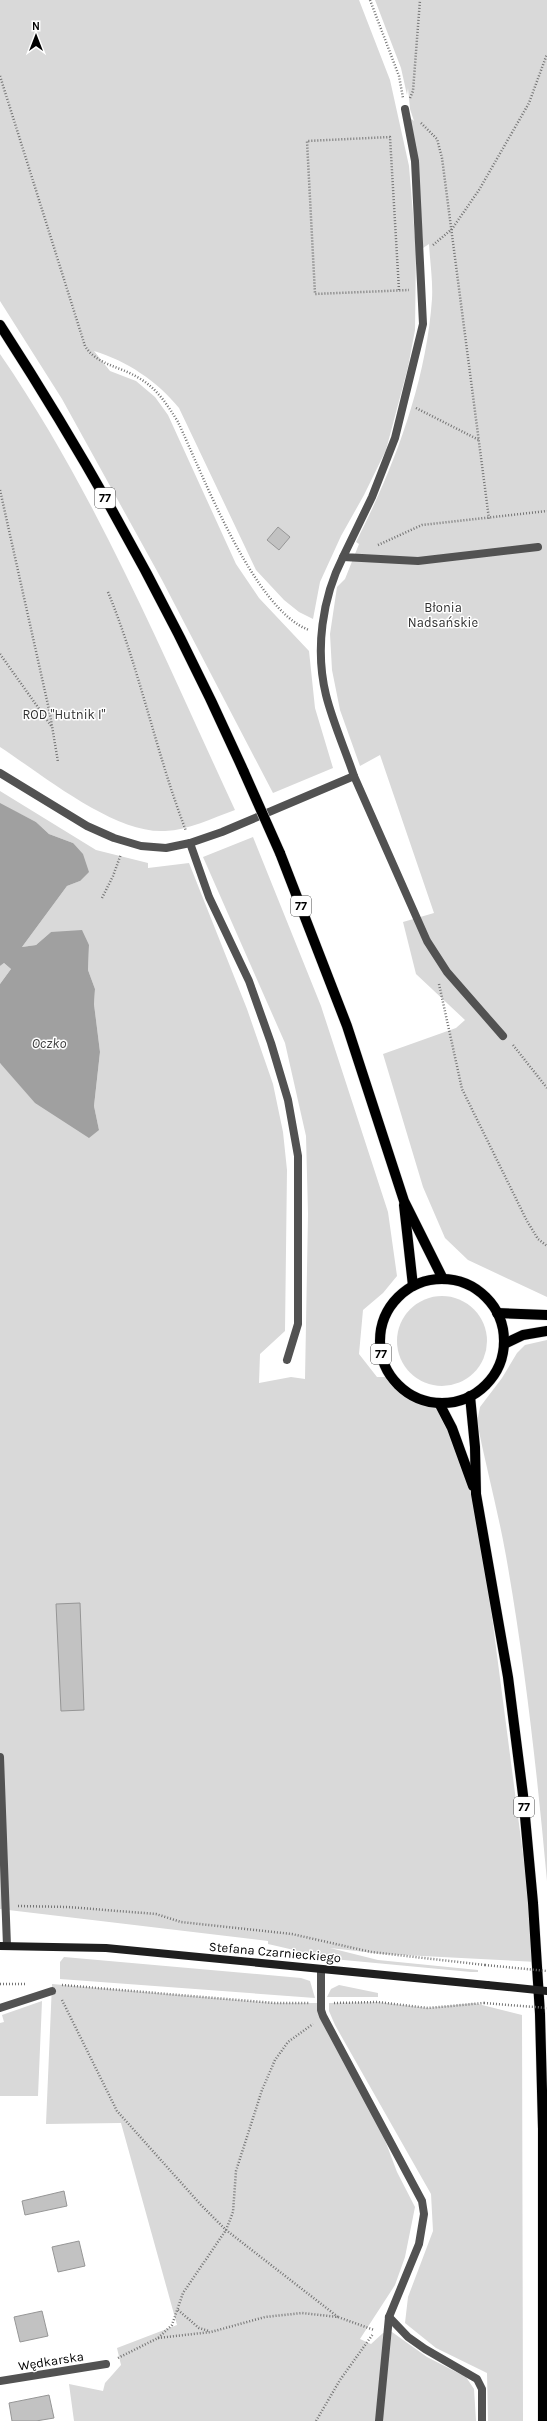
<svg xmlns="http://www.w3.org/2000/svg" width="547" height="2421" viewBox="0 0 547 2421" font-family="Karla,sans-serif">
<rect width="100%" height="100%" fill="#fff"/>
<g fill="#d9d9d9">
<path d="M0,0H359L390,80L409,166L416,250L415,330L408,367L386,450L364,495L341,536L320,582L313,619L299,612L284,600L256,570L179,408C157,381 127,361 94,351L110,371L136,381L155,397L168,415L236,564L259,598L309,651L315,708L333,768L273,793L162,580L62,399L0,301Z"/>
<path d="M375,0H547V1297L468,1260L445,1238L423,1187L383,1054L456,1028L465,1020L416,974L403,922L434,913L380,755L360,766L340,710L332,670L330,634L337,587L345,579L359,544L356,542C394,467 426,384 432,299C433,281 430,262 429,244L423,248L418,162L409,117L414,121L410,109L408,88L407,95L401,68Z"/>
<path d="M0,354C97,495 163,655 235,810C212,818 189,830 165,831C114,834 43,775 0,747Z"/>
<polygon points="0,791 96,850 148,863 148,868 189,863 247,1009 273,1084 283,1132 287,1170 285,1331 260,1354 259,1383 291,1377 305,1379 308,1214 306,1136 285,1043 203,857 253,837 321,1006 388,1212 397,1276 383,1293 363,1310 359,1354 377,1377 391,1377 409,1394 431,1402 452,1428 476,1494 537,1962 383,1954 330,1948 378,1960 478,1970 478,1972 471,1972 333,1959 268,1944 268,1941 0,1909 0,1063 99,1130 94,1106 100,1052 94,1004 95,989 88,970 89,945 51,932 36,945 22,947 67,886 80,881 73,843 49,834 36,822 0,804"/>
<polygon points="4,963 11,969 0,984 0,966"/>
<circle cx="442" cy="1341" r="45"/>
<path d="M547,1340V1881C537,1772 525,1663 506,1556C498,1511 486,1467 477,1422L480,1407L502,1378L517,1353L525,1345Z"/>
<polygon points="64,1957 301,1978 310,1981 315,1998 60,1979 60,1962"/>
<polygon points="52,1984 274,2003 321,2003 377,2119 397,2172 415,2207 405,2257 395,2285 360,2339 371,2344 383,2333 392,2332 427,2357 466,2377 474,2389 476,2421 74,2421 69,2384 103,2391 105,2383 121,2365 117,2348 177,2325 121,2123 46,2124"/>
<polygon points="339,1985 378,1993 378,1997 327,1997 331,1989"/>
<polygon points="42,2001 38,2096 0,2096 0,2023 4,2022 2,2015"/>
<polygon points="378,2002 428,2008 474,2003 522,2015 523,2421 488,2421 487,2373 436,2348 405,2323 408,2297 433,2231 431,2194 335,2025 329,2011 329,2003"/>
</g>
<polygon fill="#a0a0a0" points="0,803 36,822 49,834 73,843 83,854 89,872 80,881 67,886 22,947 36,945 51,932 82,930 89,945 88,970 95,989 94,1004 100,1052 94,1106 99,1130 89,1138 35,1103 0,1063 0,984 11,969 4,963 0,966"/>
<g fill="#c2c2c2" stroke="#969696">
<polygon points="278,527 290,537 279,550 267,540"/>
<polygon points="80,1603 84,1710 61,1711 56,1604"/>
<polygon points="64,2191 67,2206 25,2215 22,2201"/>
<polygon points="79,2241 85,2266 58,2272 52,2247"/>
<polygon points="42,2311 48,2336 20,2342 14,2317"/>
<polygon points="49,2395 54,2418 36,2421 12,2421 9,2403"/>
</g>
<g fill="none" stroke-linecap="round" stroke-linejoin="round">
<defs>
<g id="primary">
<path d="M0,325C92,467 175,617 244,772"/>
<polyline points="280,853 347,1026 404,1201 443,1279"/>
<polyline points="404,1205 413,1286"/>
<circle cx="442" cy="1341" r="62"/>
<polyline points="497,1313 547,1315"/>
<polyline points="504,1344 523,1335 547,1331"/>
<polyline points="470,1396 475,1447 476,1494 508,1677 523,1795 533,1903 540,2014 543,2129 543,2421"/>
<polyline points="439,1403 452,1428 473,1486"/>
</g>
</defs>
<use href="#primary" stroke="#dbdbdb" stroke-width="11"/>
<g stroke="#747474" stroke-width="2.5" stroke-dasharray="1 2" stroke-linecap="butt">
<polyline points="370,0 399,76 403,98"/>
<path d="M0,76L85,346C97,365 119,366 137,377C156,387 167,404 178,422C203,475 254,610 309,630"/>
<polyline points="410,98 413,91 420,0"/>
<polyline points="421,123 437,139 442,158 489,519"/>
<polyline points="433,245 452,229 479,190 529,103 547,54"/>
<polyline points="399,290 390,137 307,141 315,294 409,290"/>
<polyline points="416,408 479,440"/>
<polyline points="0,490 50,714 58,762"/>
<polyline points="378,545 422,525 547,511"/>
<path d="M108,592C140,670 156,753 186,831"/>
<polyline points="0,654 52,727"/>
<polyline points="102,898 113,876 121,854"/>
<polyline points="439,984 462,1089 527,1221 538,1239 547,1246"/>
<polyline points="513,1045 547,1088"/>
<polyline points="18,1906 68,1907 156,1914 181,1922 292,1934 371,1952 485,1965"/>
<polyline points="0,1984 27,1984"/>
<polyline points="62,1985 274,2003 309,2003"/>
<polyline points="62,2000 117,2111 201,2205 226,2230 338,2317"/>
<polyline points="334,2003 378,2002 428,2008 484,2003"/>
<polyline points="178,2310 199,2328 209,2331"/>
<polyline points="158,2338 211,2332 265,2317 302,2313 338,2317 374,2330"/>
<polyline points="118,2358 158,2338 172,2325 183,2293 226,2230 233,2212 236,2171 262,2090 275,2060 288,2042 313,2024"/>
<polyline points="316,2421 340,2380 373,2334"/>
</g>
<g stroke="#525252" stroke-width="8">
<polyline points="405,109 415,161 423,324 395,438 372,497 343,557 418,561 538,547"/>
<polyline points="354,776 427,941 447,972 503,1036"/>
<polyline points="190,843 209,897 249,981 271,1043 288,1100 298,1156 298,1324 287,1360"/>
<polyline points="0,1757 7,1946"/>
<polyline points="321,1969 321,2010 323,2016 422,2201 424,2214 419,2244 389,2317 379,2421"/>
<polyline points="0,2008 52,1991"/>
<polyline points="389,2317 408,2337 425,2349 477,2379 482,2389 482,2421"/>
</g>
<g stroke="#525252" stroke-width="8">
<path d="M0,773L87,826L114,838L141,846L166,848L190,843L222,832L354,776C345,749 333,723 326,695C315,650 322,598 343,557"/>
<polyline points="0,2381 106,2364"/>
</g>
<polyline stroke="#1f1f1f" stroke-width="8" points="0,1946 106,1948 487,1985"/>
<use href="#primary" stroke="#000" stroke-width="10"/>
<defs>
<polyline id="primary-bridge" points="244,772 280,853"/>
</defs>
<use href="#primary-bridge" stroke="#dbdbdb" stroke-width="11" stroke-linecap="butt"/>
<g stroke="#747474" stroke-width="2.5" stroke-dasharray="1 2" stroke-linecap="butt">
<polyline points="485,1965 547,1971"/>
<polyline points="484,2003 547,2008"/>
</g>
<polyline stroke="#1f1f1f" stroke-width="8" points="487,1985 547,1991"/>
<use href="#primary-bridge" stroke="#000" stroke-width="10"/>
</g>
<g text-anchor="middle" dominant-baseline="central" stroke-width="3" stroke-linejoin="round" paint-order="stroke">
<g fill="#fff" stroke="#4c4c4c" stroke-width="1">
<rect x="95" y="488" width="20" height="20" rx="3"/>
<rect x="291" y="896" width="20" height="20" rx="3"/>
<rect x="371" y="1344" width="20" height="20" rx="3"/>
<rect x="514" y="1797" width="20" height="20" rx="3"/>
</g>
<g font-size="12" font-weight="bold" fill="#000">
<text x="105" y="498">77</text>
<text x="301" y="906">77</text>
<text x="381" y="1354">77</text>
<text x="524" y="1807">77</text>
</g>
<g font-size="13" fill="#303030" stroke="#fff">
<text x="443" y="607">Błonia<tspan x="443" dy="15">Nadsańskie</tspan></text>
<text x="64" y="714">ROD "Hutnik I"</text>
</g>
<g font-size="13" fill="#000" stroke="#fff">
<text transform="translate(275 1952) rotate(5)">Stefana Czarnieckiego</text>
<text transform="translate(51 2361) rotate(-9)">Wędkarska</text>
</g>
<g font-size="14" font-style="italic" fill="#414141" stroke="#fff">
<text x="49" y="1043">Oczko</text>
</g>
</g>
<g transform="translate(36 36)" stroke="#ffffff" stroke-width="3" paint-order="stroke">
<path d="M0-3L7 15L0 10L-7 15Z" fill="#000000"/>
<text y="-6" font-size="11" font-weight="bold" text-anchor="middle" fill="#000000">N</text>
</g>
</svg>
